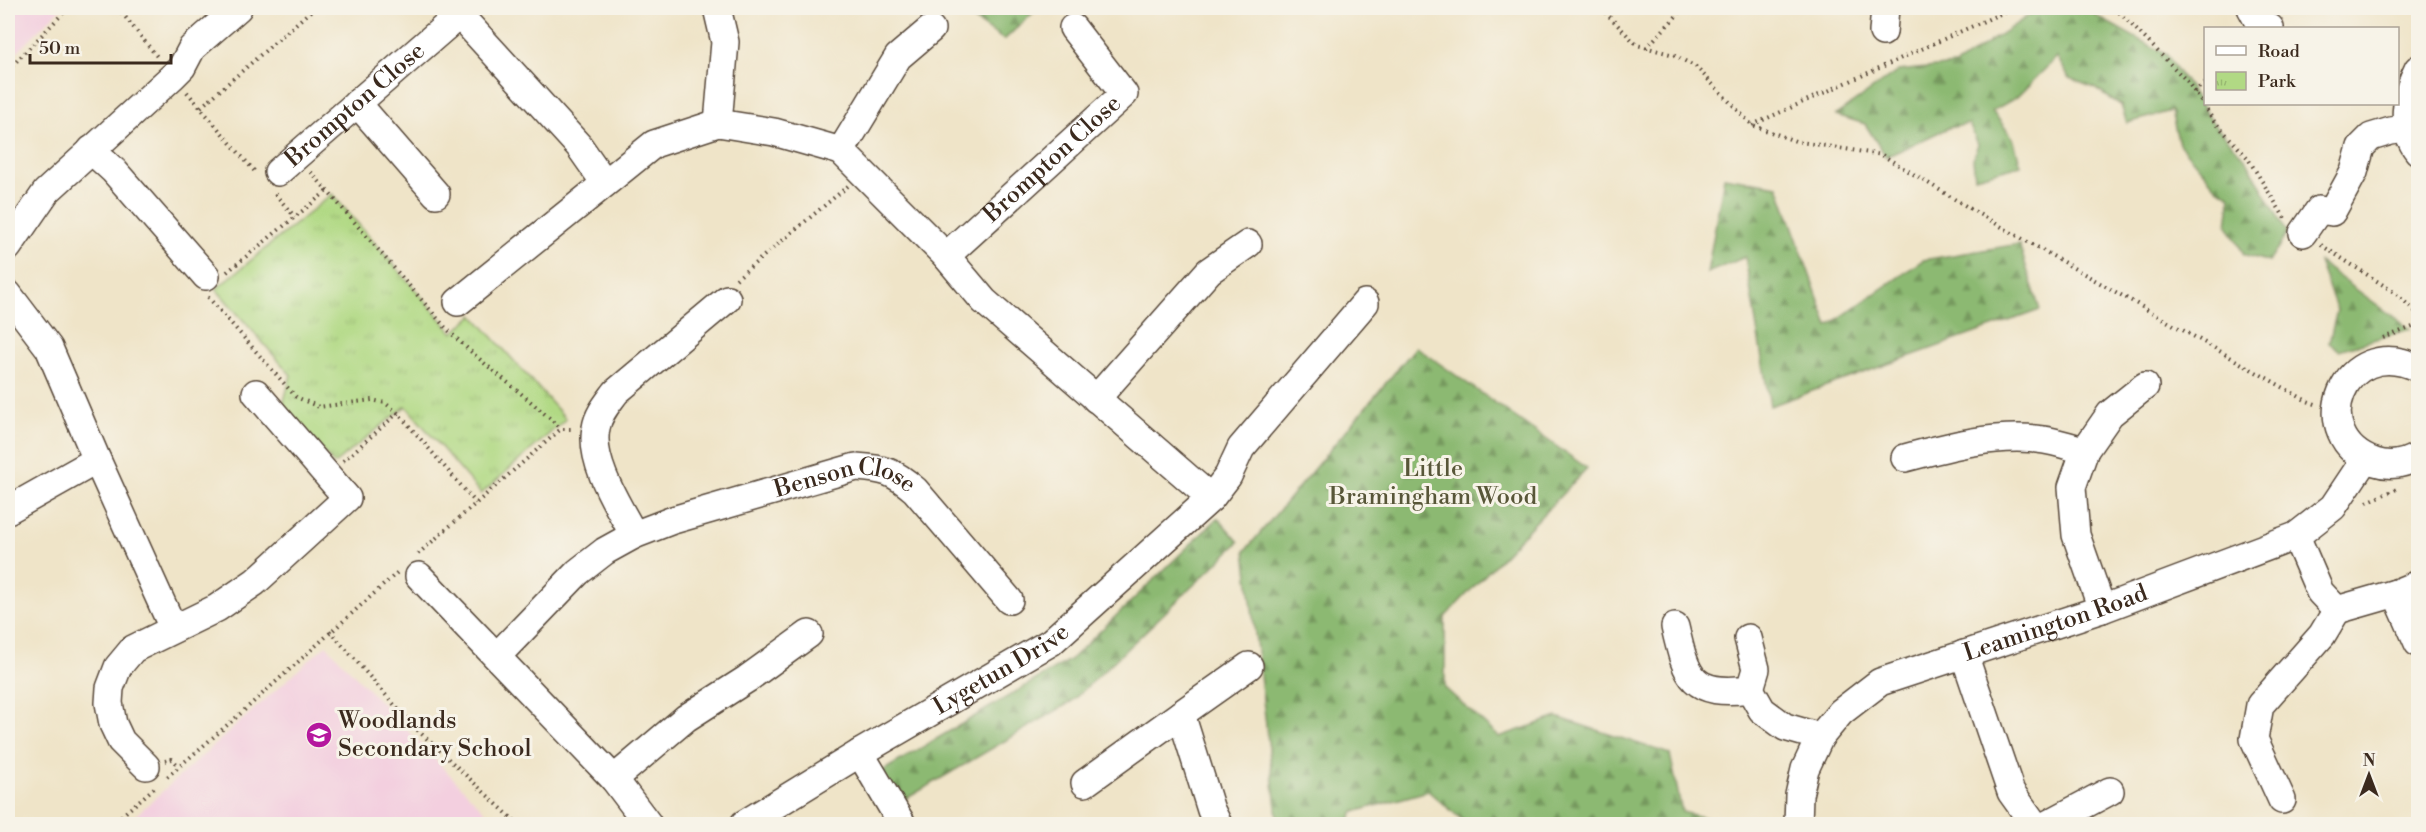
<svg xmlns="http://www.w3.org/2000/svg" width="2426" height="832" viewBox="0 0 2426 832" font-family="'Libre Bodoni',serif">
<defs>
<pattern id="forest-firs" width="22" height="20" patternUnits="userSpaceOnUse" patternTransform="scale(1.5)"><rect width="22" height="20" fill="#8cb972"/><path d="M5 1l3.5 6h-7zM16 11l3.5 6h-7z" fill="#74975d"/></pattern>
<pattern id="park-tufts" width="24" height="20" patternUnits="userSpaceOnUse" patternTransform="scale(1.5)"><rect width="24" height="20" fill="#b1d984"/><path d="M3 7l-1-3M5 7V3M7 7l1-3M15 17l-1-3M17 17v-4M19 17l1-3" fill="none" stroke="#99ba72"/></pattern>
</defs>
<rect width="100%" height="100%" fill="#f7f3e8"/>
<filter id="ink" filterUnits="userSpaceOnUse"><feTurbulence type="fractalNoise" baseFrequency=".0167" numOctaves="2"/><feDisplacementMap in="SourceGraphic" scale="12" xChannelSelector="R" yChannelSelector="G"/><feConvolveMatrix kernelMatrix="1 2 1 2 8 2 1 2 1" color-interpolation-filters="sRGB"/></filter>
<filter id="wash" filterUnits="userSpaceOnUse"><feTurbulence type="fractalNoise" baseFrequency=".008" numOctaves="4" result="noise"/><feDisplacementMap in="SourceGraphic" scale="24" xChannelSelector="R" yChannelSelector="G"/><feGaussianBlur stdDeviation="1.35" result="paint"/><feColorMatrix in="noise" values="0 0 0 0 0 0 0 0 0 0 0 0 0 0 0 0 0 1.4 0 .05"/><feComposite in="paint" operator="in"/></filter>
<g filter="url(#wash)">
<rect width="100%" height="100%" fill="#efe4c8"/>
<g fill="#f3cfdf">
<polygon points="8,8 61,8 8,61"/>
<polygon points="326,645 497,824 126,824"/>
</g>
<g fill="url(#forest-firs)" stroke="#647248" stroke-width="1.5">
<polygon points="958,8 1038,8 1004,40"/>
<polygon points="2040,8 2089,8 2096,16 2167,55 2213,123 2246,159 2287,233 2269,262 2244,254 2227,225 2231,196 2217,188 2179,144 2171,111 2127,123 2121,105 2094,88 2069,78 2057,57 2017,97 1992,111 2013,138 2021,165 1975,177 1973,159 1978,144 1969,124 1948,128 1886,157 1865,124 1836,115 1898,71 1955,65"/>
<polygon points="1724,177 1778,186 1828,326 1923,260 2019,244 2040,310 1770,406 1745,257 1707,273"/>
<polygon points="2319,262 2410,329 2339,350 2329,343 2337,310"/>
<polygon points="1416,347 1587,468 1445,617 1445,688 1499,737 1557,717 1670,754 1682,812 1729,824 1467,824 1428,791 1354,812 1347,824 1278,824 1245,551"/>
<polygon points="1218,518 1239,542 1071,702 904,800 879,773 1071,659"/>
</g>
<polygon fill="url(#park-tufts)" stroke="#768251" stroke-width="1.5" points="332,194 453,333 473,315 566,419 481,494 406,406 334,464 283,405 291,375 216,289"/>
</g>
<g filter="url(#ink)">
<g fill="none" stroke-linecap="round" stroke-linejoin="round">
<defs>
<g id="minor">
<polyline points="453,8 579,146 605,183"/>
<polyline points="717,8 725,42 718,123"/>
<polyline points="2251,8 2258,21 2270,28"/>
<polyline points="1883,32 1885,8"/>
<path d="M2418,69C2405,94 2400,128 2418,151"/>
<polyline points="357,103 436,194"/>
<polyline points="91,150 114,171 206,276"/>
<polyline points="841,151 898,57 931,29"/>
<path id="s1" d="M278,172L459,15"/>
<polyline points="2303,233 2319,210 2332,212 2354,172 2361,147 2371,137 2391,131 2406,129"/>
<polyline points="8,247 46,192 173,76 182,67 192,48 238,8"/>
<path id="s2" d="M946,256L1124,94L1073,28"/>
<polyline points="8,294 49,348 97,460 173,628"/>
<polyline points="458,302 654,144 718,123 774,132 841,151 946,256 984,301 1211,498"/>
<path d="M2418,368C2342,332 2304,438 2375,462C2390,467 2405,464 2418,456"/>
<polyline points="1096,399 1209,271 1248,244"/>
<path d="M1905,458C1949,446 1998,433 2044,440C2057,442 2071,447 2085,450"/>
<polyline points="8,510 97,460"/>
<path d="M634,535C619,507 589,462 596,428C598,414 608,403 616,392L727,299"/>
<polyline points="2296,536 2320,592 2337,610 2396,593 2418,584"/>
<polyline points="419,576 614,779 648,824"/>
<polyline points="2396,593 2418,643"/>
<polyline points="2102,609 2076,535 2072,487 2085,450 2110,414 2145,386"/>
<path d="M1675,627C1687,679 1692,696 1750,689L1756,669L1748,638"/>
<polyline points="1964,654 2011,792 2034,824"/>
<path id="s3" d="M497,656L578,572L605,551L634,535L673,520L856,467C885,469 893,471 915,490L1009,600"/>
<polyline points="1750,689 1762,710 1785,727 1820,737"/>
<polyline points="1181,714 1249,666"/>
<polyline points="860,753 902,824"/>
<polyline points="146,766 121,741 113,724 109,703 110,688 118,667 133,649 217,608 255,582 347,498 256,393"/>
<polyline points="614,779 686,718 747,679 809,634"/>
<polyline points="1085,783 1181,714 1211,810 1218,824"/>
<polyline points="2282,800 2254,739 2260,705 2322,635 2337,610"/>
<path id="s4" d="M744,824L860,753L1051,642L1211,498L1228,476L1241,448L1365,303"/>
<path id="s5" d="M1798,824L1799,795L1805,769L1820,737L1841,712L1880,682L2102,609L2296,536L2333,507L2365,459"/>
<polyline points="2048,824 2110,791"/>
</g>
</defs>
<use href="#minor" stroke="#564638" stroke-width="30"/>
<g stroke="#564638" stroke-width="4" stroke-dasharray="1.5 4.5" stroke-linecap="butt">
<polyline points="118,8 159,59"/>
<polyline points="1601,8 1637,45 1674,55 1696,67 1752,125 1795,141 1882,155 1979,214 2307,401 2318,405"/>
<polyline points="2115,8 2187,81 2214,121 2247,157 2286,220"/>
<polyline points="1646,48 1684,8"/>
<polyline points="8,70 68,8"/>
<polyline points="187,92 256,173"/>
<polyline points="2194,92 2206,82"/>
<polyline points="201,107 314,8"/>
<polyline points="1752,125 2013,8"/>
<path d="M311,172L445,327C481,364 524,393 561,429"/>
<polyline points="275,194 295,217"/>
<polyline points="2321,245 2394,292 2418,314"/>
<polyline points="227,272 327,191"/>
<polyline points="736,279 848,186"/>
<polyline points="208,297 296,397 319,407 372,400 385,403 398,413 476,503"/>
<polyline points="2383,338 2418,325"/>
<polyline points="343,461 398,413"/>
<polyline points="2367,502 2399,488"/>
<polyline points="418,554 561,429 573,429"/>
<polyline points="330,631 411,724 518,824"/>
<polyline points="165,761 172,759 179,766"/>
<polyline points="167,777 239,715 399,571"/>
<polyline points="112,824 154,788"/>
</g>
<use href="#minor" stroke="#fff" stroke-width="27"/>
</g>
</g>
<defs>
<symbol id="school-disc" viewBox="-11 -11 22 22"><circle r="9.5" fill="#b5179e" stroke="#f7f3e8"/><path d="M0-5L7-2L0 1L-7-2ZM-4 1L0 2.5L4 1V4Q0 6-4 4Z" fill="#fff"/></symbol>
</defs>
<g fill-rule="evenodd">
<use href="#school-disc" x="304" y="720" width="30" height="30"/>
</g>
<g text-anchor="middle" dominant-baseline="central" stroke-width="6" stroke-linejoin="round" paint-order="stroke">
<g font-size="24" fill="#3b2a1e" stroke="#f7f3e8">
<text stroke="none"><textPath href="#s1" startOffset="102">Brompton Close</textPath></text>
<text stroke="none"><textPath href="#s2" startOffset="144">Brompton Close</textPath></text>
<text stroke="none"><textPath href="#s3" startOffset="405">Benson Close</textPath></text>
<text stroke="none"><textPath href="#s5" startOffset="358">Leamington Road</textPath></text>
<text stroke="none"><textPath href="#s4" startOffset="300">Lygetun Drive</textPath></text>
</g>
<g font-size="24" fill="#585638" stroke="#f7f3e8">
<text x="1433" y="469">Little<tspan x="1433" dy="28">Bramingham Wood</tspan></text>
</g>
<g font-size="24" fill="#3b2a1e" stroke="#f7f3e8" text-anchor="start">
<text x="338" y="721">Woodlands<tspan x="338" dy="28">Secondary School</tspan></text>
</g>
</g>
<rect width="2426" height="832" fill="none" stroke="#f7f3e8" stroke-width="30"/>
<rect x="2204" y="27" width="195" height="78" fill="#f7f3e8" stroke="#aca397" stroke-width="1.5"/>
<rect x="2216" y="46" width="30" height="9" fill="#ffffff" stroke="#aca397" stroke-width="1.5"/>
<text x="2258" y="57" font-size="18" fill="#3b2a1e">Road</text>
<rect x="2216" y="72" width="30" height="18" fill="url(#park-tufts)" stroke="#aca397" stroke-width="1.5"/>
<text x="2258" y="87" font-size="18" fill="#3b2a1e">Park</text>
<g transform="translate(2369 775)" stroke="#f7f3e8" stroke-width="4.5" paint-order="stroke">
<path d="M0-4.5L10 22L0 15L-10 22Z" fill="#3b2a1e"/>
<text y="-9" font-size="16" font-weight="bold" text-anchor="middle" fill="#3b2a1e">N</text>
</g>
<path d="M30 54v9h141v-9" fill="none" stroke="#3b2a1e" stroke-width="3"/>
<text x="39" y="54" font-size="18" fill="#3b2a1e" stroke="#f7f3e8" stroke-width="4.5" paint-order="stroke">50 m</text>
</svg>
